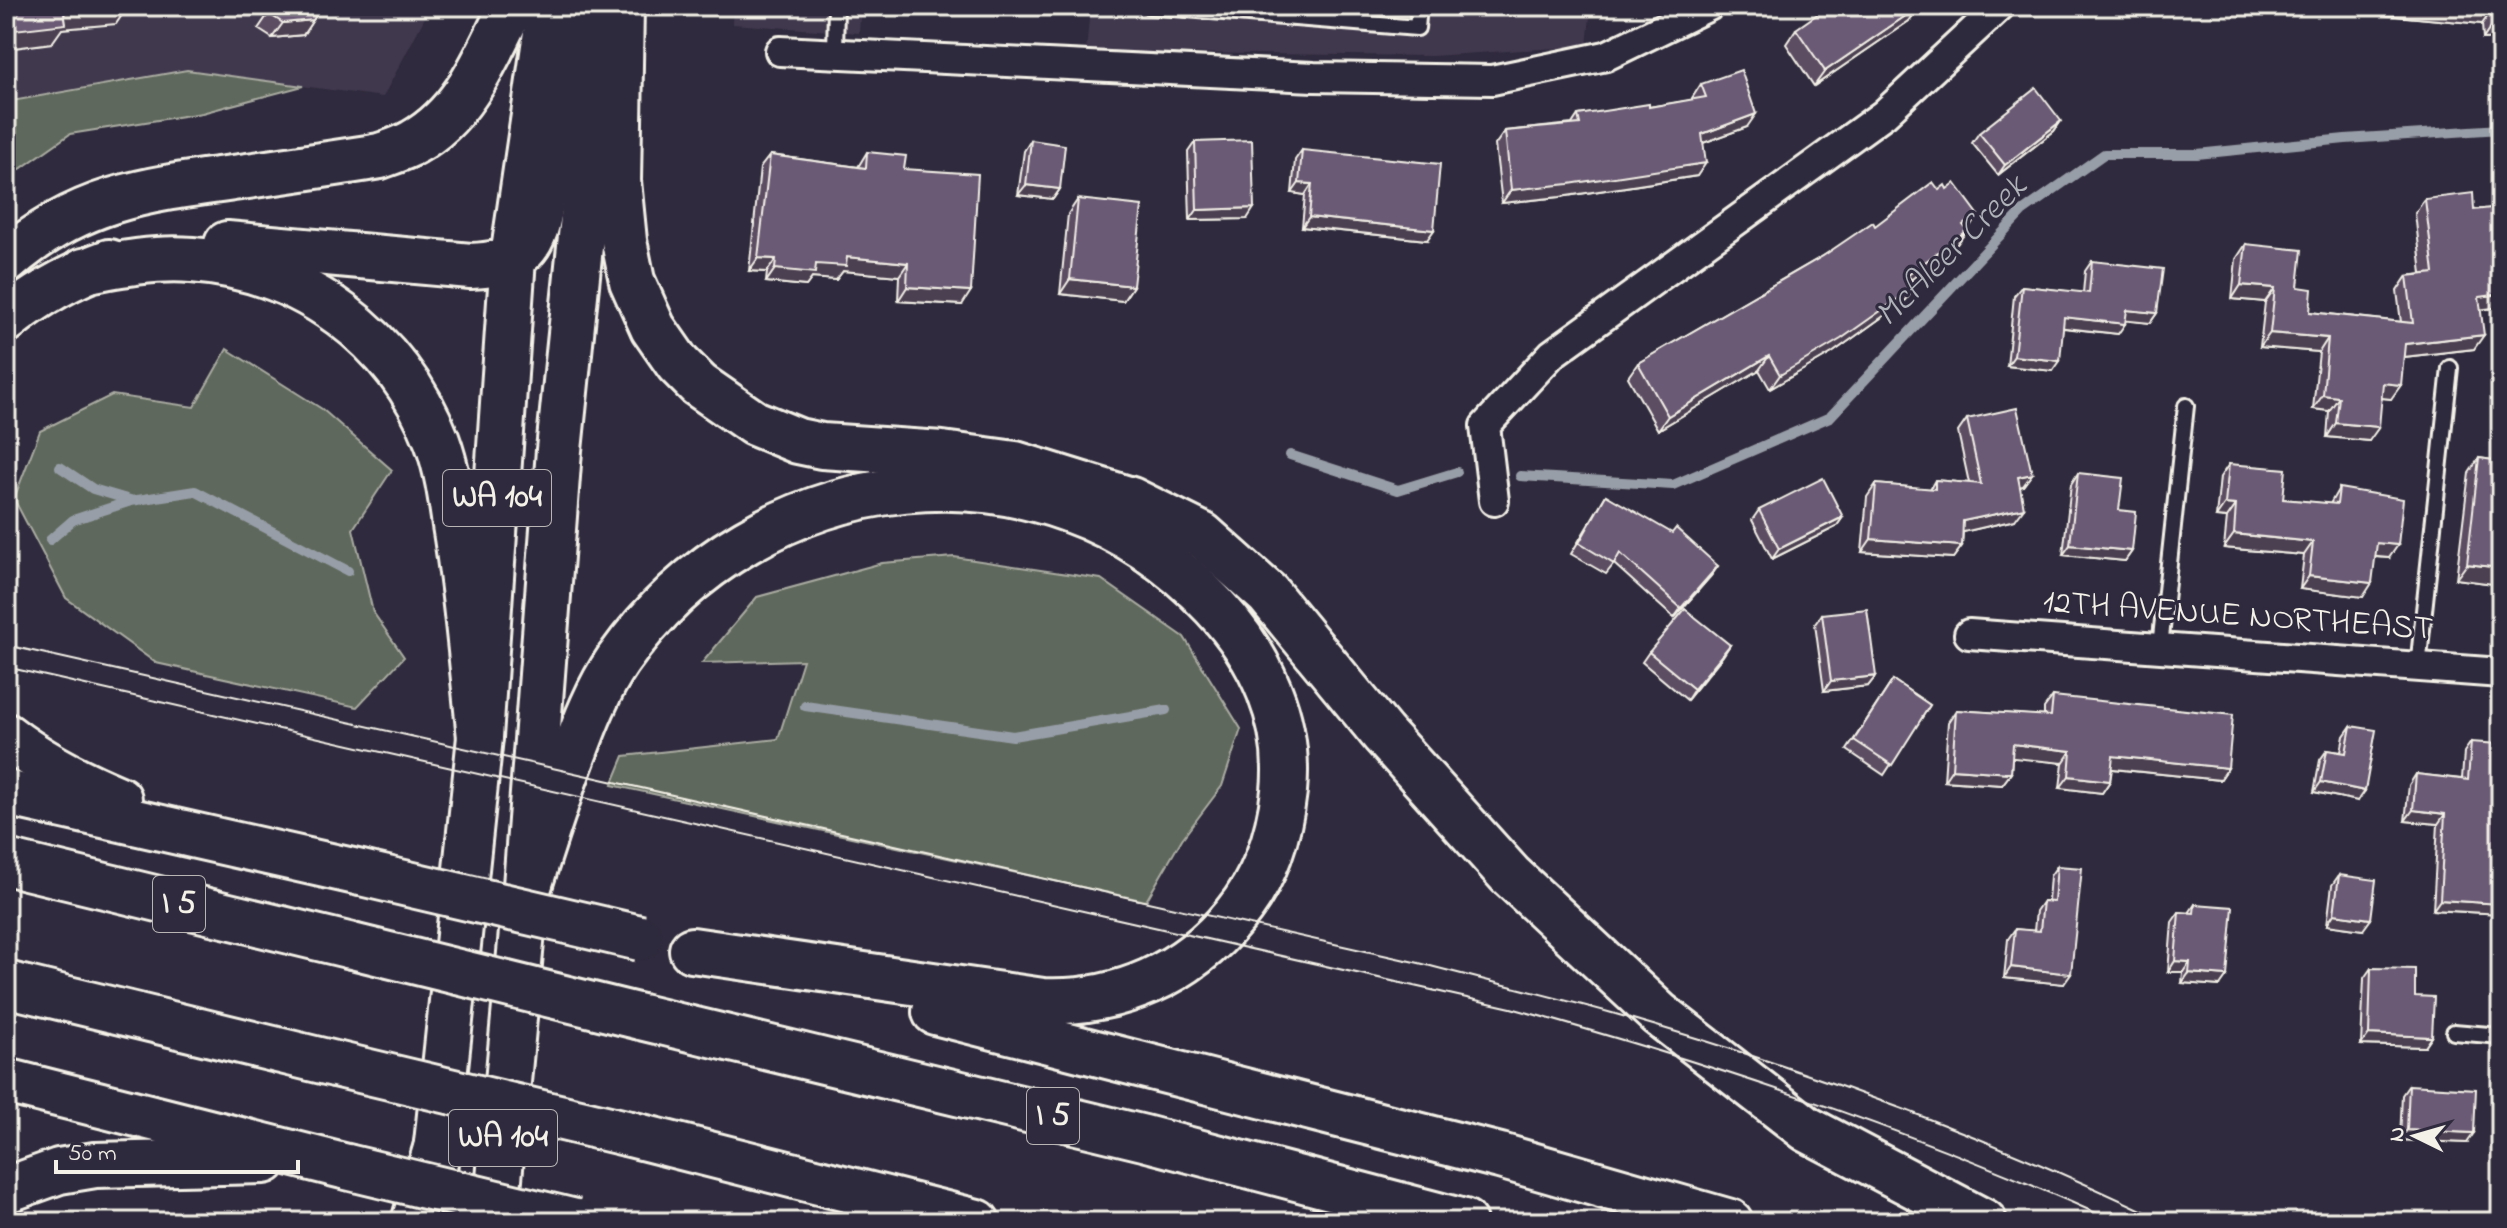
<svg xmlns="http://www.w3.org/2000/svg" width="2507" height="1228" viewBox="0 0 2507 1228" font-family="'Indie Flower',sans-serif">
<rect width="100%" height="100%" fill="#2f2a3d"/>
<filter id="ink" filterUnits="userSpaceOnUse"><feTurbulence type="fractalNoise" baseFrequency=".0125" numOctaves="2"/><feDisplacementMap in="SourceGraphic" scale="16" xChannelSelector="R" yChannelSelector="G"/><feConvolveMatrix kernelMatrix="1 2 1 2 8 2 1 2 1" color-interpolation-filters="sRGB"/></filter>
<g filter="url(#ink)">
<g fill="#41384e">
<polygon points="6,6 431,6 383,97 185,70 6,104"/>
<polygon points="733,6 861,6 859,33 732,24"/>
<polygon points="1090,6 1591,6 1587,46 1432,56 1086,52"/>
</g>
<g fill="#5f685c" stroke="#aaaca2" stroke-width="2">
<polygon points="187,70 303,86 202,113 70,134 6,179 6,102"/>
<polygon points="227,349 322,409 392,470 353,529 373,612 404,657 357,707 156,663 66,598 14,499 40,431 112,395 194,407"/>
<polygon points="954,557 1101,579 1184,637 1241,729 1222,786 1182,839 1146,901 612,785 624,756 778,739 803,660 702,663 757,597 882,563"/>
</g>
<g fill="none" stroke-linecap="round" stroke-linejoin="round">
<g stroke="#989ea8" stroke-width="10">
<polyline points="1290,455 1398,490 1457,472"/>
<polyline points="60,467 93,489 130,500"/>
<polyline points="1520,476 1673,485 1830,417 2022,212 2104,154 2197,154 2345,139 2501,129"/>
<polyline points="50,540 73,520 131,501 195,491 348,571"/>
<polyline points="805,706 1013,736 1166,710"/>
</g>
<defs>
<g id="lane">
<polyline points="1149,6 1417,28 1419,6"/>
<polyline points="835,53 836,6"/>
<polyline points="2160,647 2186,406"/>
<polyline points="2418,667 2450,368"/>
<polyline points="2454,1032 2501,1036"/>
</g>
<g id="street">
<polyline points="780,51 1314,77 1492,80 1606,56 1709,6"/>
<polyline points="1494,501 1485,426 1552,354 1884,114 2000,6"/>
<polyline points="1969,634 2501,673"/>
</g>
<g id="primary">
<polyline points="566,118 586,6"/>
<polyline points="433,1181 480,737 513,258 550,6"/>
<polyline points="495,1222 525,899 559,450 589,159 609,54"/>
</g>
<g id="highway">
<polyline points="621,6 618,181 624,241 632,281 653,328 678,364 699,385 754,423 798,441 822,446 942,454 1015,464 1131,500 1202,535 1268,594 1383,734 1510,875 1659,1014 1807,1129 1984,1222"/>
<path d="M227,244L471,266C523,264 536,246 542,196C544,187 543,174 547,165C550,157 557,150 562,144"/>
<path d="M6,261C76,199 144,190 233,178C282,171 331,164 380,156C391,152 404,148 414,142C466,113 487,55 512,6"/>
<path d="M83,271C119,264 156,257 192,260C303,268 397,337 437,441C447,468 451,497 455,525C467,595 472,666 480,737"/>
<path d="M6,320C38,294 70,276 109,262"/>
<path d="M6,736C41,763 78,782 119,799"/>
<polyline points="6,793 361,873"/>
<polyline points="6,862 352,946"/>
<path d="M525,899C540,851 555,803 573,756C585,723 598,689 618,660C758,461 1043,423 1214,606C1261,656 1291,721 1284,791C1279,835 1264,880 1235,915C1187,974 1119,1004 1043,1001L692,950"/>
<polyline points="6,984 335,1064"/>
<polyline points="935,1012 1500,1156 1730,1222"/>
<polyline points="641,1017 1144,1138 1464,1222"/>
<polyline points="6,1081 347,1167"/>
<polyline points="630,1134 977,1222"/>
<polyline points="6,1190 59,1171 95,1165 264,1161"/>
<polyline points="414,1222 437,1145"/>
</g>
</defs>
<use href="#lane" stroke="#f4f1e8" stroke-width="20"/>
<use href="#street" stroke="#f4f1e8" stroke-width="34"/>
<use href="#primary" stroke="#f4f1e8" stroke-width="50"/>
<use href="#highway" stroke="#f4f1e8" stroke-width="50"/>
<use href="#lane" stroke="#2f2a3d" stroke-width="14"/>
<use href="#street" stroke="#2f2a3d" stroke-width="28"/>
<use href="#primary" stroke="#2f2a3d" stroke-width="44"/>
<use href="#highway" stroke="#2f2a3d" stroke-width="44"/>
<g stroke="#f4f1e8" stroke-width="2">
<path d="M6,645L1419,963C1483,980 1548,995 1612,1013C1802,1067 1990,1137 2167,1222"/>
<path d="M6,667L1511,1008C1718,1065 1920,1133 2116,1222"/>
</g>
<defs>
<g id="highway-bridge">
<polyline points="361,873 640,938"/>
<polyline points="352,946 641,1017"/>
<polyline points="335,1064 630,1134"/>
<polyline points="347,1167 575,1222"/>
</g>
</defs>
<use href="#highway-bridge" stroke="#f4f1e8" stroke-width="50" stroke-linecap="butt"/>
<use href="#highway-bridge" stroke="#2f2a3d" stroke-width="44"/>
</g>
<g fill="#5c4d64" stroke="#f4f1e8" stroke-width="2">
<polygon points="264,6 322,6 303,35 272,38 258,29 271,10"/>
<polygon points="1448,6 1514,6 1462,16 1447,14"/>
<polygon points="2386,6 2501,6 2501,38 2483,39 2482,24 2385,15"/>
<polygon points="1909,21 1814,86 1786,44 1796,29"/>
<polygon points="1701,84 1747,127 1703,143 1697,176 1560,197 1502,203 1495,145 1505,131 1572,124 1578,115 1649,107 1692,100 1692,98"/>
<polygon points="2061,121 2054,131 1998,175 1972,143 1979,133"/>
<polygon points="1031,140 1060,189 1053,199 1018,195 1024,151"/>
<polygon points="1195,142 1247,219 1190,220 1188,152"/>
<polygon points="1302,150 1427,240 1302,227 1305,195 1292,193 1295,160"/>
<polygon points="867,152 904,169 962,305 898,301 899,276 843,271 836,280 812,278 806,286 766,282 767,272 749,271 760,168 770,155 858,167"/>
<polygon points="1078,199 1133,286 1123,301 1060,294 1068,214"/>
<polygon points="2425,199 2474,210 2501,207 2501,307 2480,310 2474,349 2404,357 2391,399 2382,398 2369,441 2327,437 2329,411 2313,409 2319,352 2260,347 2265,302 2232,299 2236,259 2246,244 2298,287 2310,312 2401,322 2397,291 2407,276 2422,274 2415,213"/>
<polygon points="1875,226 1969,228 1957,244 1911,279 1906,300 1832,353 1770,389 1759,370 1658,430 1628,377 1638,363"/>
<polygon points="2092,261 2157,313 2150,323 2126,320 2118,334 2063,328 2053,371 2007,366 2014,296 2022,286 2083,293 2085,271"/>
<polygon points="1967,419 2032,474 2023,486 2020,487 2015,520 1963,532 1962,546 1953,558 1862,552 1867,497 1876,484 1930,489 1935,480 1969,483 1958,432"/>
<polygon points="2479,458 2501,461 2501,572 2493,584 2456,579 2469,473"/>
<polygon points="2229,464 2283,499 2330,504 2339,488 2389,558 2375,557 2363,597 2300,589 2304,555 2224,548 2227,518 2216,517 2220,477"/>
<polygon points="2078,473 2119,510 2132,551 2125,561 2063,555 2071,484"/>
<polygon points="1606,495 1718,566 1711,576 1674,618 1614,564 1606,574 1571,554"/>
<polygon points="1759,510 1843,517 1836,527 1772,559 1752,520"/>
<polygon points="1822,614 1876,676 1868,686 1824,691 1815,624"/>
<polygon points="1730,645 1687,700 1642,662 1649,652"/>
<polygon points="1893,680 1930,705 1884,775 1847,750"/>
<polygon points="2053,696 2228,768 2220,780 2112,769 2110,781 2102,793 2060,788 2063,763 2012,757 2011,773 2002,785 1944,781 1948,722 1956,710 2044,716 2044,708"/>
<polygon points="2351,726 2358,801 2314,792 2320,760 2327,750 2341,752 2344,736"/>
<polygon points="2471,742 2496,767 2501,914 2433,910 2438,824 2405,821 2409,785 2416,774 2462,779 2464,752"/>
<polygon points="2057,866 2064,984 2004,978 2008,939 2015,929 2034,931 2036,911 2043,901 2048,901 2050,876"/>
<polygon points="2339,875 2363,930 2327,925 2332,885"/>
<polygon points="2195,904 2220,986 2182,983 2183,972 2168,972 2172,922 2179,912 2189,913"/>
<polygon points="2371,968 2415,996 2432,1037 2425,1047 2361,1045 2364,978"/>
<polygon points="2409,1085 2467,1143 2400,1140 2402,1095"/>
</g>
<g fill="#4b3f51" stroke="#f4f1e8" stroke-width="2">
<polygon points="113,6 128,6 116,24 62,29 52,43 6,49 6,31 64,11"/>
<polygon points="1453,6 1514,6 1462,16 1447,14"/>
<polygon points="1920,6 1909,21 1814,86 1825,71"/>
<polygon points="2391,6 2459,6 2493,9 2482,24 2385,15"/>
<polygon points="313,20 303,35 272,38 283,23"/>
<polygon points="2493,24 2501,24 2501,38 2483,39"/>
<polygon points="1756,114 1747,127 1692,147 1702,134"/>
<polygon points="2061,121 2054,131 1998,175 2005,165"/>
<polygon points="1706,163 1697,176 1560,197 1502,203 1511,190"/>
<polygon points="1299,183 1312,184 1305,195 1292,193"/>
<polygon points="1026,185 1060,189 1053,199 1018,195"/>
<polygon points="1254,208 1247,219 1190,220 1197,210"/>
<polygon points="1978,214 1969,228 1954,239 1963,225"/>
<polygon points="1309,217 1434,230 1427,240 1302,227"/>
<polygon points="1967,230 1957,244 1899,289 1908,275"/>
<polygon points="847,257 908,263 899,276 843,271 836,280 812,278 806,286 766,282 775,269"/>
<polygon points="758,258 776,259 767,272 749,271"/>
<polygon points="1070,279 1133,286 1123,301 1060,294"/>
<polygon points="2241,285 2275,288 2265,302 2232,299"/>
<polygon points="1916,286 1906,300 1832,353 1770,389 1780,375"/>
<polygon points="907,287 971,291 962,305 898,301"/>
<polygon points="2501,294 2501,307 2469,311 2479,297"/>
<polygon points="2127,310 2157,313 2150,323 2120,320"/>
<polygon points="2064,317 2125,324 2118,334 2057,327"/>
<polygon points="2270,333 2328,338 2319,352 2260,347"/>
<polygon points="2484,335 2474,349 2395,358 2405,344"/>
<polygon points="1769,356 1759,370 1658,430 1668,416"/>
<polygon points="2014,356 2060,361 2053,371 2007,366"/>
<polygon points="2383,383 2401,385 2391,399 2373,397"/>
<polygon points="2323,395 2339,397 2329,411 2313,409"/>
<polygon points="2336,423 2379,427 2369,441 2327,437"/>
<polygon points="2032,474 2023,486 2009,489 2018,477"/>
<polygon points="2225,504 2236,505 2227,518 2216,517"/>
<polygon points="2024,508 2015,520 1955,534 1963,521"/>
<polygon points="1843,517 1836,527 1772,559 1779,549"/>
<polygon points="2234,534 2313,542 2304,555 2224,548"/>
<polygon points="1871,539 1962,546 1953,558 1862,552"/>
<polygon points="2377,543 2398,545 2389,558 2367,556"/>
<polygon points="2070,545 2132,551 2125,561 2063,555"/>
<polygon points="2467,564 2501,568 2501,572 2493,584 2456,579"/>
<polygon points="1718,566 1711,576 1674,618 1681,608"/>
<polygon points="2309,576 2372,583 2363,597 2300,589"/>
<polygon points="1730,645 1723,656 1687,700 1694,689"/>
<polygon points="1876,676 1868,686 1824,691 1831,681"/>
<polygon points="2013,744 2071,751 2063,763 2004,757"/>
<polygon points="2113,756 2228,768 2220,780 2104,768"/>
<polygon points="1952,769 2011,773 2002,785 1944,781"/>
<polygon points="2069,776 2110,781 2102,793 2060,788"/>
<polygon points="2321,782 2365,791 2358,801 2314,792"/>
<polygon points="2413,810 2445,814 2438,824 2405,821"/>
<polygon points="2440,900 2501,904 2501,914 2433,910"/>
<polygon points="2334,914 2371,919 2363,930 2327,925"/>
<polygon points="2175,961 2190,962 2183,972 2168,972"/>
<polygon points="2011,967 2071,974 2064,984 2004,978"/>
<polygon points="2189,973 2227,976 2220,986 2182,983"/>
<polygon points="2369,1034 2432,1037 2425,1047 2361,1045"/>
<polygon points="2407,1130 2474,1133 2467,1143 2400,1140"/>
</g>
<g fill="#6b5a74" stroke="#f4f1e8" stroke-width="2">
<polygon points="6,6 113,6 64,11 66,24 6,31"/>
<polygon points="274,6 322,6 313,20 283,23 269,14"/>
<polygon points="1829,6 1920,6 1825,71 1796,29"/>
<polygon points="2459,6 2501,6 2501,24 2493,24 2493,9"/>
<polygon points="1741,70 1756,114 1702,134 1706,163 1569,184 1511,190 1505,131 1580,124 1578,115 1649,104 1649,107 1706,97 1701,84"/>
<polygon points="2036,88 2061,121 2005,165 1979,133"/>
<polygon points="1031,140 1065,145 1060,189 1026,185"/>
<polygon points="1252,140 1254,208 1197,210 1195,142"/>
<polygon points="1302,150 1440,164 1434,230 1309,217 1312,184 1299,183"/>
<polygon points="867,152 906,156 904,169 978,174 971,291 907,287 908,263 847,257 846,266 816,264 815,273 775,269 776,259 758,258 770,155 866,168"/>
<polygon points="1933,182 1939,190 1945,185 1947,189 1955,183 1978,214 1963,225 1967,230 1908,275 1916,286 1841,339 1780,375 1769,356 1668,416 1638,363 1823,256 1873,222 1875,226"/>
<polygon points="2473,193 2474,210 2501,207 2501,294 2479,297 2484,335 2405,344 2401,385 2383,383 2379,427 2336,423 2339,397 2323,395 2328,338 2270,333 2275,288 2241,285 2246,244 2302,250 2298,287 2312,289 2310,312 2413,323 2407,276 2434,273 2425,199"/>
<polygon points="1078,199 1142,206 1133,286 1070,279"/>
<polygon points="2092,261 2163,269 2157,313 2127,310 2125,324 2064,317 2060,361 2014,356 2022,286 2089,293"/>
<polygon points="2017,408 2032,474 2018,477 2024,508 1963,521 1962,546 1871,539 1876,484 1935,489 1935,480 1981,484 1967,419"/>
<polygon points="2479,458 2501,461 2501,568 2467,564"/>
<polygon points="2229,464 2286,469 2283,499 2337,504 2339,488 2403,499 2398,545 2377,543 2372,583 2309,576 2313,542 2234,534 2236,505 2225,504"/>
<polygon points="2078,473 2123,478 2119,510 2136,512 2132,551 2070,545"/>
<polygon points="1823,478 1843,517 1779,549 1759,510"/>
<polygon points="1606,495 1672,533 1676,528 1718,566 1681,608 1620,553 1614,564 1579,543"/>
<polygon points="1685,609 1730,645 1694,689 1649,652"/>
<polygon points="1867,609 1876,676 1831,681 1822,614"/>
<polygon points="1893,680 1930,705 1892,765 1854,740"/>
<polygon points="2053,696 2233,715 2228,768 2113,756 2110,781 2069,776 2071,751 2013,744 2011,773 1952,769 1956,710 2051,716"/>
<polygon points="2351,726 2376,730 2365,791 2321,782 2327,750 2346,753"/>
<polygon points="2471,742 2498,744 2496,767 2501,767 2501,904 2440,900 2445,814 2413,810 2416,774 2468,780"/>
<polygon points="2057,866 2082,868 2071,974 2011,967 2015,929 2040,931 2043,901 2054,902"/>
<polygon points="2339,875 2376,880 2371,919 2334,914"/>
<polygon points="2195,904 2233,907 2227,976 2189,973 2190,962 2175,961 2179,912 2194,913"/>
<polygon points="2371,968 2415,969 2415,996 2434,997 2432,1037 2369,1034"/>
<polygon points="2409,1085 2476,1089 2474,1133 2407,1130"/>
</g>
</g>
<g text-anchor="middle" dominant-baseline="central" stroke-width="6" stroke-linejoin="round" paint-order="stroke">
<g fill="#2f2a3d" stroke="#b9b5b5" stroke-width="2">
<rect x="443" y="470" width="108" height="56" rx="6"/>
<rect x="153" y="876" width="52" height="56" rx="6"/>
<rect x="1027" y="1088" width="52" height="56" rx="6"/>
<rect x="449" y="1110" width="108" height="56" rx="6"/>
</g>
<g font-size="32" font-weight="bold" fill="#f4f1e8">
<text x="497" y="498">WA 104</text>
<text x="179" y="904">I 5</text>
<text x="1053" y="1116">I 5</text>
<text x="503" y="1138">WA 104</text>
</g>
<g font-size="34" fill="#f4f1e8" stroke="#2f2a3d">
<text transform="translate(2238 617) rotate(4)">12TH AVENUE NORTHEAST</text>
</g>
<g font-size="36" font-style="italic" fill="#afb2b8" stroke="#2f2a3d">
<text transform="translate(1952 252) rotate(-45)">McAleer Creek</text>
</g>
</g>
<rect width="2507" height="1228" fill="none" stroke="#2f2a3d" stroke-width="32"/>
<rect x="16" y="16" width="2475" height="1196" fill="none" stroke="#f4f1e8" stroke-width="3" filter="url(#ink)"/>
<g transform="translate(2415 1136) rotate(275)" stroke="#2f2a3d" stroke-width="6" paint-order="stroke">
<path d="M0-6L14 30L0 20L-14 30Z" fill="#f4f1e8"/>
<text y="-12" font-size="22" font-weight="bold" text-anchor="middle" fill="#f4f1e8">N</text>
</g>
<path d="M56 1160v12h242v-12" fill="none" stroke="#f4f1e8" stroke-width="4"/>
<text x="68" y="1160" font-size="24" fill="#f4f1e8" stroke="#2f2a3d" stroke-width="6" paint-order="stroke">50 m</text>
</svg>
